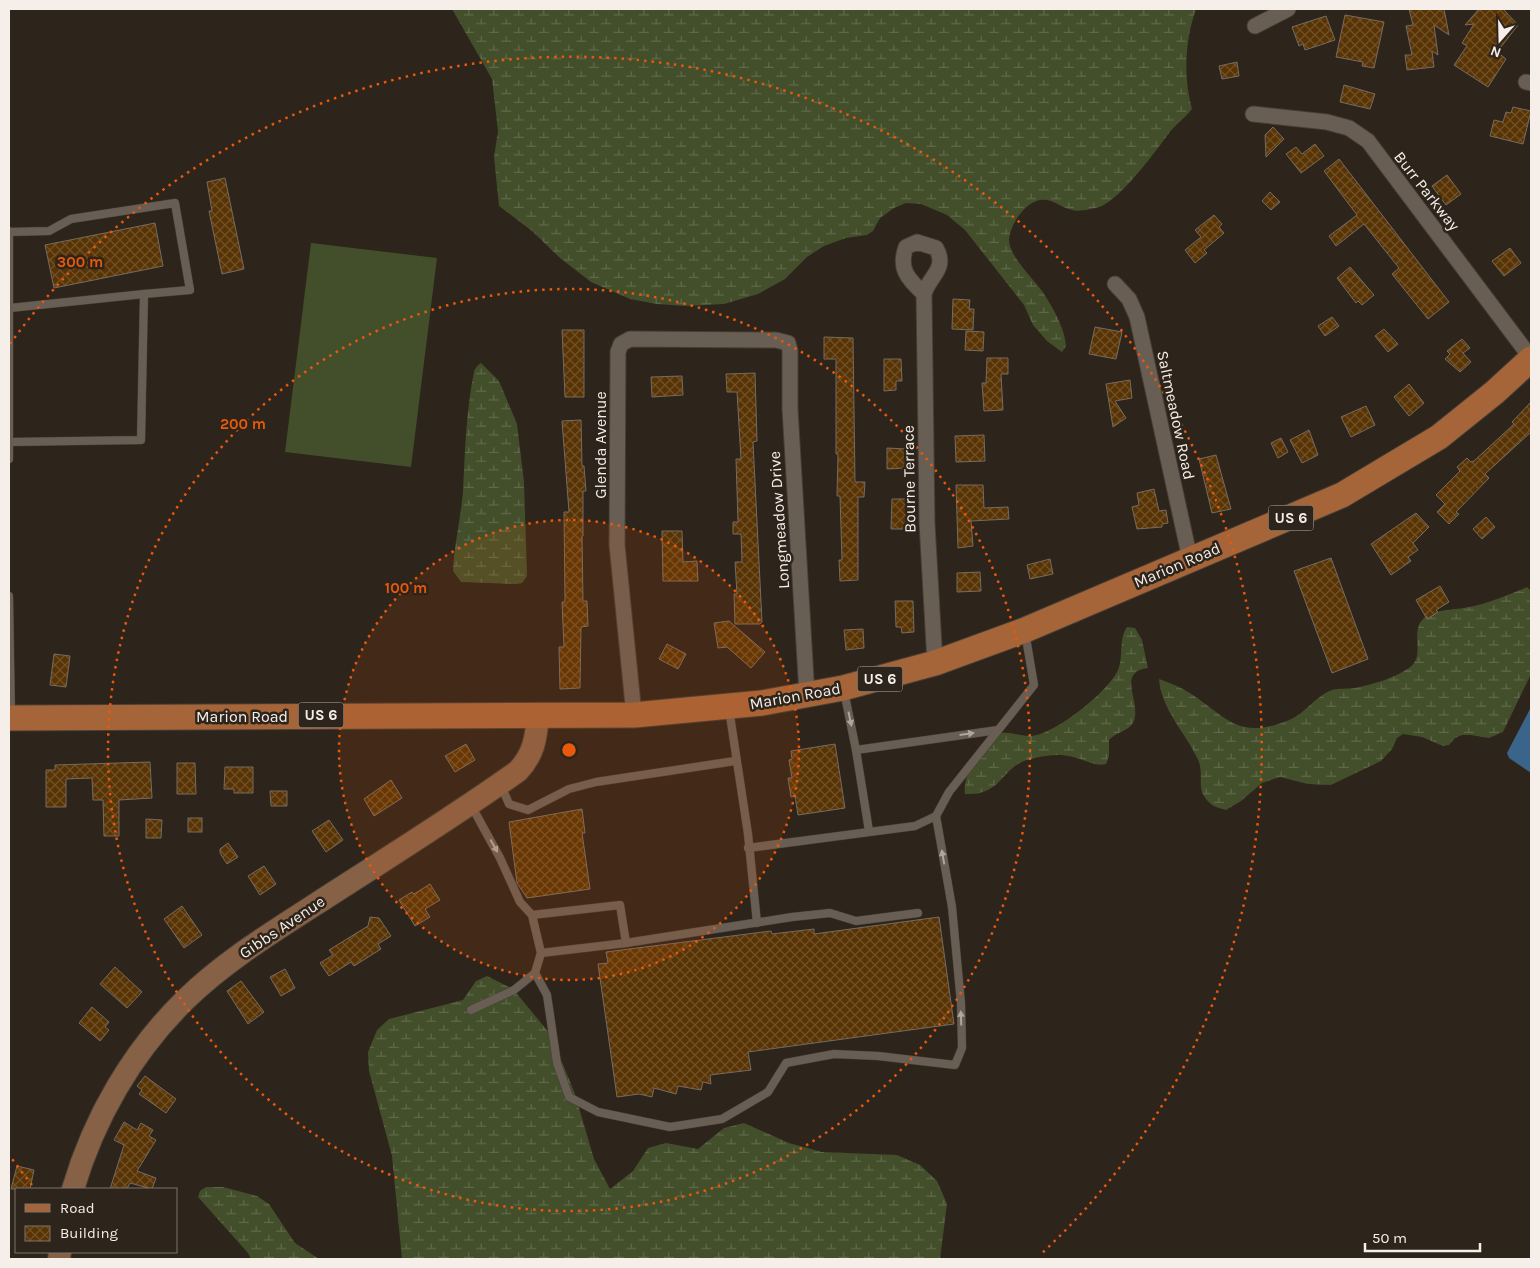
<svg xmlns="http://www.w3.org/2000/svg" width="1540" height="1268" viewBox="0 0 1540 1268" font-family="Karla,sans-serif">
<defs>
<pattern id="wetland-marsh" width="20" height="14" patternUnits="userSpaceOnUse" patternTransform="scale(1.25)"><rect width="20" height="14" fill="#434f2b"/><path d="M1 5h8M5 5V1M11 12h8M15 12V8" fill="none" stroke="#5f694a"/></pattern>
<pattern id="building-cross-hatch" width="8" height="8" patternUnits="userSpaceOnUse" patternTransform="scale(1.25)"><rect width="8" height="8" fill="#583303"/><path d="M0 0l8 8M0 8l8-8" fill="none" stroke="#715128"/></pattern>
</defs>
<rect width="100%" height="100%" fill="#2d241b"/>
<g fill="url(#wetland-marsh)">
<path d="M452,9H1196C1185,40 1183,77 1192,109C1185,118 1175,125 1169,133C1156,151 1119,201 1099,207C1092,209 1079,212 1072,210C1062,208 1052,198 1040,200C1024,203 1010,225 1009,240C1009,256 1033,278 1042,291C1052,306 1065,328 1066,346L1062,352L1047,341L1033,325L1024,305L965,230L947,215L921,204L906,203L894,208L880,218L873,231L867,235L846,238L824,246L807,257L785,279L758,294L724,304L686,306L657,304L630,299L591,282L560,258L532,231L499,206L494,157L498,131L492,79Z"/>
<path d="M481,363L499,381L517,424L524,482L527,576L522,583L517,584L461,582L453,571C454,544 461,518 463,491C465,451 466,411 474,372C475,368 477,366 481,363Z"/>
<path d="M1527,587L1531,591V674L1503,732L1489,738L1471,735H1462L1455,738L1449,745L1443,746L1422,737L1403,734L1397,738L1392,749L1381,761L1331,785L1308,784L1280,777L1262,783L1241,801L1226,810C1216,807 1210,806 1204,796C1198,787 1203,773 1199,762C1187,734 1161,710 1159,679C1167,682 1176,685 1183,689C1224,712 1234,743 1289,720C1305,714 1315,696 1332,690C1339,688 1348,689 1355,688C1373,684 1393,679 1409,668C1427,656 1408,631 1425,617C1437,609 1456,610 1469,607C1489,603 1508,595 1527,587Z"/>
<path d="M1127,627L1135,628L1142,640L1148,668C1116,672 1141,701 1134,721C1130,731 1116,732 1109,740V756L1106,764C1095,767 1084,759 1073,757C1057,753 1042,756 1027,760C1001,768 1002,796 965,794C962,773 982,750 993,734C1012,730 1015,736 1031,736C1054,735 1109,691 1118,670C1124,656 1118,640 1127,627Z"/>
<polygon points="487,976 513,989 551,1035 575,1094 594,1159 610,1189 633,1171 648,1148 666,1143 698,1149 724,1128 744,1123 789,1143 822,1152 897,1155 920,1165 937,1181 947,1204 940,1259 402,1259 392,1156 369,1071 368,1052 377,1030 389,1019 463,1000 476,981"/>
<polygon points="206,1187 223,1187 257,1196 269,1204 295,1243 319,1259 251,1259 248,1253 198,1197 200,1191"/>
</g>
<polygon fill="#434f2b" points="311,243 437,258 411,467 285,452"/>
<polygon fill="#3b648a" points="1531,707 1531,773 1509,758 1507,753"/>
<g fill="url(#building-cross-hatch)" stroke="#766b61">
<polygon points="1409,9 1444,9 1449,35 1434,25 1438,55 1432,51 1434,67 1407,70 1405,55 1412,55 1406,26 1413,25"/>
<polygon points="1479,9 1503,9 1518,25 1497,52 1506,59 1488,87 1454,65 1467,46 1462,43 1474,24 1465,25"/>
<polygon points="1345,15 1384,22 1374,68 1362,66 1363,62 1336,57"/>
<polygon points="1326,16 1335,40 1305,50 1303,44 1299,46 1292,27"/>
<polygon points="1237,62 1239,76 1222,79 1219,66"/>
<polygon points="1344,85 1375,94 1370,109 1340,102"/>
<polygon points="1513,107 1531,111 1523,144 1490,136 1494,120 1503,122 1506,112 1511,113"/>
<polygon points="1273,127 1284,139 1266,157 1265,135"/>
<polygon points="1315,144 1324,156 1301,173 1286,154 1296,147 1302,154"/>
<polygon points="1339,159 1449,302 1428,319 1392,274 1399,268 1364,224 1336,246 1329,236 1357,215 1324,171"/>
<polygon points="1447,175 1461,194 1446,205 1432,186"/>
<polygon points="225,178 244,269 222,274 209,211 212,211 207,182"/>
<polygon points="1270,192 1280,202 1271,210 1262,201"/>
<polygon points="1214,215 1222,224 1219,227 1224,233 1204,250 1207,253 1195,263 1185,250 1201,237 1195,230"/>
<polygon points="155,223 163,266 54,288 45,245"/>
<polygon points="1510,248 1521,263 1504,276 1492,261"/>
<polygon points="1350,267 1374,295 1362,305 1358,301 1356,303 1337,278"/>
<polygon points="953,299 970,300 969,309 974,309 973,330 952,329"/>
<polygon points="1332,317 1339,326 1325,336 1318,326"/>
<polygon points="1095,327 1122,332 1116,359 1089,354"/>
<polygon points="1384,329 1398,344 1388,352 1375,336"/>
<polygon points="562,330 584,330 584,397 565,397"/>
<polygon points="966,331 984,332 983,351 965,350"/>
<polygon points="824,337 853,338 855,482 865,482 864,497 858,497 858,580 840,581 839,560 842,560 840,496 837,496 838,454 836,454 836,359 824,359"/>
<polygon points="1462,339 1470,348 1463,353 1471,362 1460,372 1445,359 1450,354 1447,351"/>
<polygon points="987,358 1008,358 1008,374 1001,374 1003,410 984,411 982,383 986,383"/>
<polygon points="884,359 901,359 902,381 896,381 896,390 884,391"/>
<polygon points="755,373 757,441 753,442 762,622 760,624 735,624 734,594 737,594 735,562 742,562 741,534 733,534 733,522 738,522 736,459 741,459 737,392 727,392 726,374"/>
<polygon points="682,376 683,395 652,397 651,377"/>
<polygon points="1130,380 1132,398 1115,401 1126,418 1113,427 1106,384"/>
<polygon points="1409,384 1424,403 1409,416 1394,397"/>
<polygon points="1531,402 1531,432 1485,474 1489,478 1456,512 1459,514 1449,524 1437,512 1445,504 1436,495 1460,471 1457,467 1467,458 1471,462 1474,461 1514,424 1512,422"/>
<polygon points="1366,406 1375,425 1351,437 1341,417"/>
<polygon points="581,420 582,466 584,466 586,491 583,491 583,536 582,536 583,601 587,601 588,626 581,627 580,688 560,689 559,647 564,647 562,602 565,602 564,512 569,512 562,421"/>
<polygon points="1309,430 1318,455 1302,463 1290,440"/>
<polygon points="984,435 985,461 956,462 955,436"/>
<polygon points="1281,438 1288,452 1278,458 1271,443"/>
<polygon points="887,448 906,449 906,468 887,469"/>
<polygon points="1216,455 1231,509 1212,513 1199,459"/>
<polygon points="956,485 983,485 984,508 1008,507 1009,519 971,521 973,546 958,548"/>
<polygon points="1154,489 1159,511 1166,510 1168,523 1162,524 1162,527 1137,529 1132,507 1139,505 1137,493"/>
<polygon points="892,499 909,499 910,529 891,529"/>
<polygon points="1416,513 1429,527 1413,543 1418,550 1408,557 1411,561 1391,575 1371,544"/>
<polygon points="1486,517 1495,527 1482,539 1473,529"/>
<polygon points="662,531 682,531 683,562 697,561 698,581 663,581"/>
<polygon points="1331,558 1368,659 1332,673 1294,571"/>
<polygon points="1050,559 1053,574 1030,579 1027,565"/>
<polygon points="980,572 981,591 957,592 957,573"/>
<polygon points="1440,586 1449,602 1436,610 1438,612 1427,619 1416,600"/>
<polygon points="895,601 913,601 914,632 902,633 901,627 896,627"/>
<polygon points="729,621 765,652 751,668 727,647 718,648 714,623"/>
<polygon points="863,629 864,648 846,650 844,630"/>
<polygon points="667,644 686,654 678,669 659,659"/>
<polygon points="54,654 70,656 66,687 50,685"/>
<polygon points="466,744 475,760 455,772 445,756"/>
<polygon points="835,744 845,808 798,815 795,796 791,797 788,778 792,778 789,760 792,759 791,751"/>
<polygon points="150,762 152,798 119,800 119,836 104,836 103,800 93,800 92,778 66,779 66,807 46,807 46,770 55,770 55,765"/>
<polygon points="177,763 195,763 196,794 177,794"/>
<polygon points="225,767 253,767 253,793 234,793 234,789 224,789"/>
<polygon points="391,780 402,798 374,816 364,799"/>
<polygon points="270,791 287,791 287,806 271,806"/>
<polygon points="582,809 585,833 582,833 590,889 527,898 517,883 509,822"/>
<rect x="188" y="818" width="14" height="14"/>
<polygon points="146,819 162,820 161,838 146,838"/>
<polygon points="329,820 343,840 326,852 312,831"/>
<polygon points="228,843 238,857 227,864 220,853 220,849"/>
<polygon points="264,866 276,884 260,895 248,876"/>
<polygon points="430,884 440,900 425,909 430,917 415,926 399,900 412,892 414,894"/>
<polygon points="182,906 202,935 184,948 164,919"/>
<polygon points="370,917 379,918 391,936 378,944 381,949 354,966 351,962 329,976 320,963 333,955 329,950 368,926"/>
<polygon points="939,917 954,1024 748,1052 751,1070 710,1075 711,1084 703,1082 701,1090 678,1086 676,1094 654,1088 652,1097 639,1094 617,1097 598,964 608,963 606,952 771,931 772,934 814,929 814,934"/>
<polygon points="115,967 142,992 127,1008 100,984"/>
<polygon points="285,969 295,988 281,996 270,977"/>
<polygon points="241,981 264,1012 248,1024 227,991"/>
<polygon points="92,1007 109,1022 105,1027 109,1030 100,1041 79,1023"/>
<polygon points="145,1076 176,1099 166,1113 139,1094 142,1090 137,1086"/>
<polygon points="124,1122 137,1130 141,1123 153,1130 149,1136 156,1140 137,1171 156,1178 152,1189 130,1183 127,1189 110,1189 124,1145 114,1140"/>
<polygon points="17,1166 34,1170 30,1189 11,1189"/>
</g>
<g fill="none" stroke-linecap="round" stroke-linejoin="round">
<defs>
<g id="service">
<polyline points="9,231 9,459"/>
<polyline points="9,232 49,231 71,219 175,203 190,290 144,294 141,440 9,442"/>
<polyline points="10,308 144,294"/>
<polyline points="9,596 11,716"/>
<polyline points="844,691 856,750 869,831"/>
<polyline points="729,709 748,834 757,923"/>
<polyline points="856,750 998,730"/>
<polyline points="501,785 509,804 528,810 569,789 596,782 735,761"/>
<polyline points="471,805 500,858 520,902 532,915 620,905 626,943 541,953 532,915"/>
<polyline points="748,848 915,826 936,816 949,792 1034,685 1025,632"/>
<polyline points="626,943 792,917 830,913 856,921 918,913"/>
<polyline points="535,973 547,995 557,1063 569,1097 598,1112 670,1127 722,1119 768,1092 786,1063 834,1054 878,1056 955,1065 962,1048 961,1003 952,907 936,816"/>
<polyline points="471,1010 514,990 535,973 541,953"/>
</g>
<g id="minor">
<polyline points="1255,26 1288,9"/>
<polyline points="1526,82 1531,83"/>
<polyline points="1253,114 1327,122 1349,128 1368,141 1531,358"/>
<polyline points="1115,284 1129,299 1137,317 1190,559"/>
<path d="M924,294C908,279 898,269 906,247L917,242L936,248C948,269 929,276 924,294L927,523L935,663"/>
<polyline points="634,715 617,545 618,352 621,344 630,339 776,340 788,343 790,350 790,409 807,695"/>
</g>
<g id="secondary">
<path d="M73,1189C94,1118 132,1052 185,1000C224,962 271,933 316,904C384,860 452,818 518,771C534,754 536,738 538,716"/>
<polyline points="59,1259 60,1252"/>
</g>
<polyline id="primary" points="9,718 634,715 762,703 843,688 935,663 1025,630 1342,495 1439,437 1495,392 1531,359"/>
</defs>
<use href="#service" stroke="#463f37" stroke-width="9"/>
<use href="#minor" stroke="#463f37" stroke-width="17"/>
<use href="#secondary" stroke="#463f37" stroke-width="24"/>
<use href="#primary" stroke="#463f37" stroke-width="27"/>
<use href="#service" stroke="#695e54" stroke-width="8"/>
<use href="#minor" stroke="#695e54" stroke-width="15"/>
<use href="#secondary" stroke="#876146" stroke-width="22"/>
<use href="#primary" stroke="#a66439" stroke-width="25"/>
</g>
<defs><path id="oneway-solid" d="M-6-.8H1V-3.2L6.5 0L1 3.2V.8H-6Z" transform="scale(1.25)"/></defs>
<g fill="#b0a69e">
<use href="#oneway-solid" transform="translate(850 719) rotate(78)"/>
<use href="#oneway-solid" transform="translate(967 734) rotate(-8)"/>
<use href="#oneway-solid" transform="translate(494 846) rotate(61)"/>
<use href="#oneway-solid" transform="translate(943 857) rotate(-100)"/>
<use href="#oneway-solid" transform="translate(961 1018) rotate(-92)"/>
</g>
<circle cx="569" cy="750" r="230" fill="#e8590c" fill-opacity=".12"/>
<g fill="none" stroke="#e8590c" stroke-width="2.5" stroke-dasharray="2.5 5">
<circle cx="569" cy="750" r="230"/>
<circle cx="569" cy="750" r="461"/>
<path d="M32 1185A691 691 0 0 1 10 1156M10 344A691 691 0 1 1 1040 1255"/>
</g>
<g text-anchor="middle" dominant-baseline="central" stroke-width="5" stroke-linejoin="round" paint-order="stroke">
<g fill="#2d241b" stroke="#bab2ab" stroke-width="1">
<rect x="1268.5" y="505.5" width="45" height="25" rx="4"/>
<rect x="857.5" y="666.5" width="45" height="25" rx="4"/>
<rect x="298.5" y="702.5" width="45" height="25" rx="4"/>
</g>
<g font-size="15" font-weight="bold" fill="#f6efe9">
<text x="1291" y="518">US 6</text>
<text x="880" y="679">US 6</text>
<text x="321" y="715">US 6</text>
</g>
<g font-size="16" fill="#f6efe9" stroke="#2d241b">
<text transform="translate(1427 191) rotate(52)">Burr Parkway</text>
<text transform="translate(1176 415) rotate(78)">Saltmeadow Road</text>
<text transform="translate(600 445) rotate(-90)">Glenda Avenue</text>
<text transform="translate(909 479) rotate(-91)">Bourne Terrace</text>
<text transform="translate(779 520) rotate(-94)">Longmeadow Drive</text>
<text transform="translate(1177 565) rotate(-23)">Marion Road</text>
<text transform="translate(795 696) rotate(-10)">Marion Road</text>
<text x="242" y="716">Marion Road</text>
<text transform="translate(282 927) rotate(-34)">Gibbs Avenue</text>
</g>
</g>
<circle cx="569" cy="750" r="8" fill="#e8590c" stroke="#2d241b" stroke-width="2.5"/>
<g font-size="15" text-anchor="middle" font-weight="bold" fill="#e8590c" stroke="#2d241b" stroke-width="5" stroke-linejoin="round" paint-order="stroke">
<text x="80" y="267">300 m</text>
<text x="243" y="429">200 m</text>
<text x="406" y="593">100 m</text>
</g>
<rect width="1540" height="1268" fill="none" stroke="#f6efe9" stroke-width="20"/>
<rect x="15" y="1188" width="162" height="65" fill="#2d241b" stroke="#7d756d"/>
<rect x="25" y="1204" width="25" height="8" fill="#a66439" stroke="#7d756d"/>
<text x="60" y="1213" font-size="15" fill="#f6efe9">Road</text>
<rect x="25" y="1226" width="25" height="15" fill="url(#building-cross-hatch)" stroke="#7d756d"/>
<text x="60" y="1238" font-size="15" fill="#f6efe9">Building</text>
<g transform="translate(1500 40) rotate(200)" stroke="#2d241b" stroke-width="4" paint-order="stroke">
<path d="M0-4L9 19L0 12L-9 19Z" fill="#f6efe9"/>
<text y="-8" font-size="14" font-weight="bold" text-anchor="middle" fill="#f6efe9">N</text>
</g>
<path d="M1365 1243v8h115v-8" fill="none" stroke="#f6efe9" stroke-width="2.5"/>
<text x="1372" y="1243" font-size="15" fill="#f6efe9" stroke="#2d241b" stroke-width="4" paint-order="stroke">50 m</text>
</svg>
